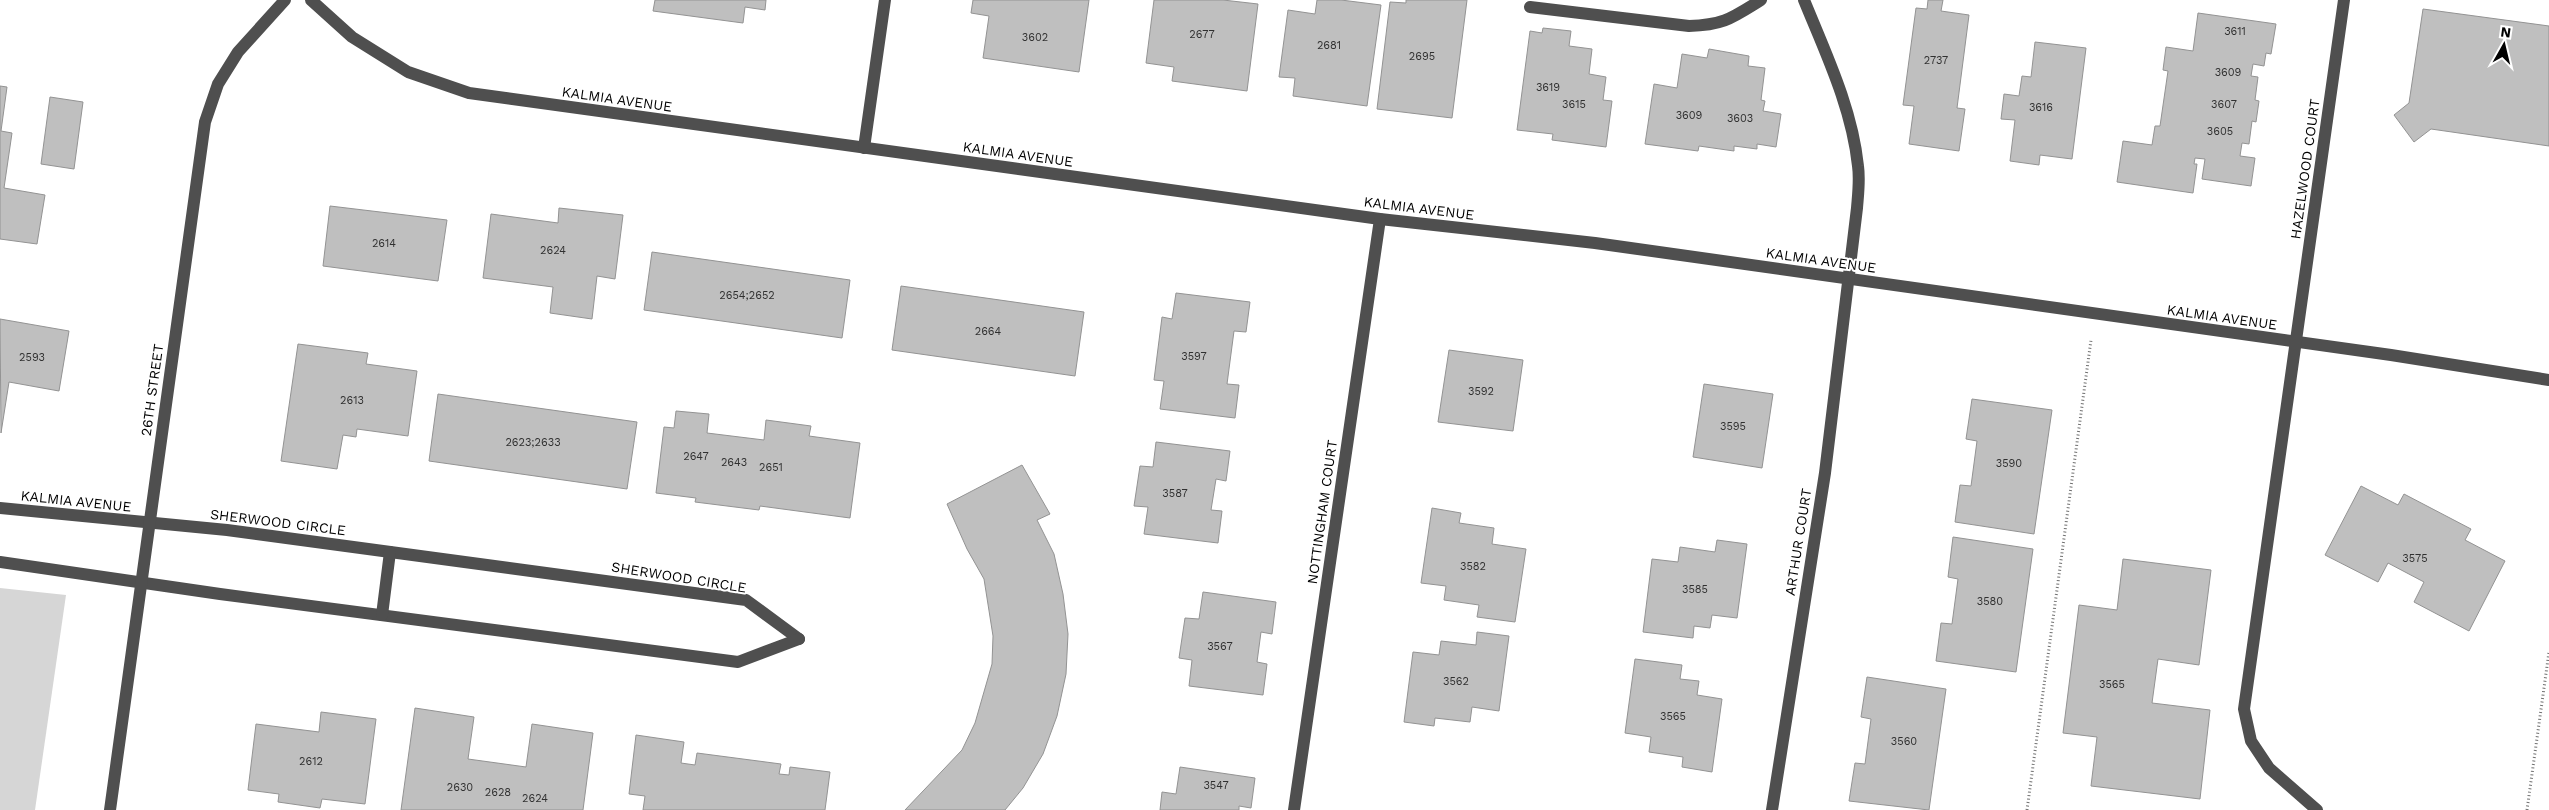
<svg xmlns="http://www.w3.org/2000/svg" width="2549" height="810" viewBox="0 0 2549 810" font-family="'Work Sans',sans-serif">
<rect width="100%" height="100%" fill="#fff"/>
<polygon fill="#d6d6d6" points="0,588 66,595 35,810 0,810"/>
<g fill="#bfbfbf" stroke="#939393">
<polygon points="655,0 766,0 765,10 745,7 743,23 653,11"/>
<polygon points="973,0 1089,0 1079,72 983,58 989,16 971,13"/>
<polygon points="1154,0 1223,0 1258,4 1247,91 1172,81 1174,67 1146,63"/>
<polygon points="1317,0 1341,0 1381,5 1367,106 1293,96 1295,78 1279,77 1288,10 1315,14"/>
<polygon points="1406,0 1467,0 1452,118 1377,109 1390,2 1406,3"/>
<polygon points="1928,0 1943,0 1941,11 1969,15 1957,108 1965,109 1959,151 1909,144 1914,106 1903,105 1916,8 1927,9"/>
<polygon points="2423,9 2549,26 2549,146 2431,129 2414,142 2394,115 2409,103"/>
<polygon points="2198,13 2276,24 2271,54 2266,53 2264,66 2253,64 2251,76 2258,77 2255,100 2259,101 2256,122 2252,121 2249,144 2242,143 2240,156 2255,158 2251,186 2202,179 2205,159 2195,158 2194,164 2197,164 2193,193 2117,182 2123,141 2152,145 2155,126 2160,126 2168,71 2163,70 2166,47 2193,51"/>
<polygon points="1543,28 1571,31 1569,46 1592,49 1589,74 1606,77 1603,100 1612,101 1606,147 1552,140 1553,134 1517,130 1530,31 1542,33"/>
<polygon points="2035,42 2086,48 2072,159 2040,155 2039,165 2010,161 2015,120 2001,119 2004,94 2019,96 2022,76 2031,77"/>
<polygon points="1709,49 1749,56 1748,66 1765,68 1761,100 1765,101 1763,111 1781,114 1776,147 1757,144 1757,149 1734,146 1734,151 1699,146 1698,151 1645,144 1654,84 1677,88 1682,54 1707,58"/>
<polygon points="0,86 7,87 1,131 12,133 4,188 45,195 37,244 0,239"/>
<polygon points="50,97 83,102 74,169 41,164"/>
<polygon points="330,206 447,220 438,281 323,266"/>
<polygon points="559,208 623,215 615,279 597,276 592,319 550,313 553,287 483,278 491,214 558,223"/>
<polygon points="652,252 850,280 842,338 644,310"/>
<polygon points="901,286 1084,312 1075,376 892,350"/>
<polygon points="1176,293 1250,302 1246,332 1234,331 1227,384 1239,385 1235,418 1160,409 1164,381 1154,380 1162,317 1172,319"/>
<polygon points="0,319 69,331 59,391 9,382 1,433"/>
<polygon points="298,344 368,353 366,364 417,371 408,436 357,429 356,437 343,435 337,469 281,461"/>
<polygon points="1449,350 1523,360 1513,431 1438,422"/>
<polygon points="1704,384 1773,394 1762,468 1693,457"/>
<polygon points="438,394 637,422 627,489 429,461"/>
<polygon points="1972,399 2052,410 2034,534 1955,522 1960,485 1971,486 1977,441 1966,439"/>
<polygon points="676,411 709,414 707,433 764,440 766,420 811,426 809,436 860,443 850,518 760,506 759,510 695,502 696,498 656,493 664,427 674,428"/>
<polygon points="1156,442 1230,451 1226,481 1216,479 1211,510 1222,511 1218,543 1144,534 1148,507 1134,506 1140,466 1153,467"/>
<polygon points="1022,465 1050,514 1037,520 1054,554 1063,594 1068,634 1066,674 1057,716 1043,754 1023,788 1005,810 905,810 962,750 975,723 992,664 993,636 984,579 967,549 947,504"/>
<polygon points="2361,486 2398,505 2404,494 2471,529 2465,540 2505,561 2469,631 2414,602 2424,582 2388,563 2378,582 2325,555"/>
<polygon points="1432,508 1461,513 1459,523 1494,528 1492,544 1526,549 1515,622 1477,617 1479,605 1444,600 1446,586 1421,583"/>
<polygon points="1953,537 2033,549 2016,672 1936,661 1941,623 1952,624 1958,579 1948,577"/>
<polygon points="1717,540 1747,544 1737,618 1712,615 1710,628 1694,626 1693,638 1643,632 1652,559 1678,562 1680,547 1715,552"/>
<polygon points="2123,559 2211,570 2199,665 2158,659 2152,703 2210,710 2200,799 2091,786 2097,737 2063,733 2079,605 2117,610"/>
<polygon points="1203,592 1276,602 1272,634 1261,632 1257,662 1267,664 1263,695 1189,686 1192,660 1179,658 1185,618 1199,619"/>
<polygon points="1477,632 1509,636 1499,711 1472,707 1470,722 1435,718 1434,726 1404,722 1413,652 1439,655 1441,641 1476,645"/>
<polygon points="1635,659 1682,665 1680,679 1699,681 1697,695 1722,699 1712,772 1682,767 1683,757 1649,752 1651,737 1625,733"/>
<polygon points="1867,677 1946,689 1929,810 1849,801 1855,763 1865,764 1871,719 1861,717"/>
<polygon points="415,708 474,717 468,759 526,767 532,724 593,733 583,810 401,810"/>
<polygon points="321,712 376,719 365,804 322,799 320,808 278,802 279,794 248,790 256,724 319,732"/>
<polygon points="636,735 684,742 681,763 695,765 697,753 781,764 779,774 789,775 790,767 830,772 825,810 643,810 645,796 629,794"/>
<polygon points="1180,767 1255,778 1251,808 1239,806 1239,810 1160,810 1162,792 1176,794"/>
</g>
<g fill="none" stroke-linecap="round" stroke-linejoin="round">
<g stroke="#717171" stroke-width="3" stroke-dasharray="1 2.5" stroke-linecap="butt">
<polyline points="2027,810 2091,340"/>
<polyline points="2527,810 2549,652"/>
</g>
<g stroke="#4f4f4f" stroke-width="12">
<polyline points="311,0 352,37 408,72 469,93 1380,219 1595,243 2391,355 2549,380"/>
<path d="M1530,7L1689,26C1724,25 1732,18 1761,0"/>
<polyline points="864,148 885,0"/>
<polyline points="0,508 227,530 746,600 799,639"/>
<polyline points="0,562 220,594 738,662 799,639"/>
<polyline points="382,615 390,552"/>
<polyline points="110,810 205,122 218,84 238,52 285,0"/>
<polyline points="1294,810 1380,219"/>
<path d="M1772,810L1825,473L1857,208C1858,195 1860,180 1858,166C1852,108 1826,54 1804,0"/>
<polyline points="2317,810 2269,768 2251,741 2244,709 2344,0"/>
</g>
</g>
<g text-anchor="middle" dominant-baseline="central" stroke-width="4" stroke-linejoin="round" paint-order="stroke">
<g font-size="11" fill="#303030">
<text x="2235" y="31">3611</text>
<text x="1202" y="34">2677</text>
<text x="1035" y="37">3602</text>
<text x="1329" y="45">2681</text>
<text x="1422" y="56">2695</text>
<text x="1936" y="60">2737</text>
<text x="2228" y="72">3609</text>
<text x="1548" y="87">3619</text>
<text x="1574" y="104">3615</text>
<text x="2224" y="104">3607</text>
<text x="2041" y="107">3616</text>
<text x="1689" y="115">3609</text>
<text x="1740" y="118">3603</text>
<text x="2220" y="131">3605</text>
<text x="384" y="243">2614</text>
<text x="553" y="250">2624</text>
<text x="747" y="295">2654;2652</text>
<text x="988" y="331">2664</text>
<text x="1194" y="356">3597</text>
<text x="32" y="357">2593</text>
<text x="1481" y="391">3592</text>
<text x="352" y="400">2613</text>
<text x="1733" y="426">3595</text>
<text x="533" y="442">2623;2633</text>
<text x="696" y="456">2647</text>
<text x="734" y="462">2643</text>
<text x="2009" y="463">3590</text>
<text x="771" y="467">2651</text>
<text x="1175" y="493">3587</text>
<text x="2415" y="558">3575</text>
<text x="1473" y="566">3582</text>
<text x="1695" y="589">3585</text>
<text x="1990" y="601">3580</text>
<text x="1220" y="646">3567</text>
<text x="1456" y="681">3562</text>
<text x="2112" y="684">3565</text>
<text x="1673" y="716">3565</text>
<text x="1904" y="741">3560</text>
<text x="311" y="761">2612</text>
<text x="1216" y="785">3547</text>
<text x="460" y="787">2630</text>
<text x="498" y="792">2628</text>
<text x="535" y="798">2624</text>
</g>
<g font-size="14" fill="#000" stroke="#fff">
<text transform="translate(617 99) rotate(8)">KALMIA AVENUE</text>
<text transform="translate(1018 154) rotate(8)">KALMIA AVENUE</text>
<text transform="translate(2305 169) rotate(-82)">HAZELWOOD COURT</text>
<text transform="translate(1419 208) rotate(7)">KALMIA AVENUE</text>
<text transform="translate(1821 260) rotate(8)">KALMIA AVENUE</text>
<text transform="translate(2222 317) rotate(8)">KALMIA AVENUE</text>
<text transform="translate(152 390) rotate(-82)">26TH STREET</text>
<text transform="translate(76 501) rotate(6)">KALMIA AVENUE</text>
<text transform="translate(1322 512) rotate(-82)">NOTTINGHAM COURT</text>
<text transform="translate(278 522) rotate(7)">SHERWOOD CIRCLE</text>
<text transform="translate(1798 542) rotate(-81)">ARTHUR COURT</text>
<text transform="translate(679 577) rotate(9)">SHERWOOD CIRCLE</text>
</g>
</g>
<g transform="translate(2504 45) rotate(8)" stroke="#ffffff" stroke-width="4" paint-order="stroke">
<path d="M0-4L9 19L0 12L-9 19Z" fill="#000000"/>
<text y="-8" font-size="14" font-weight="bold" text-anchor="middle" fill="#000000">N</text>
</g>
</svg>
